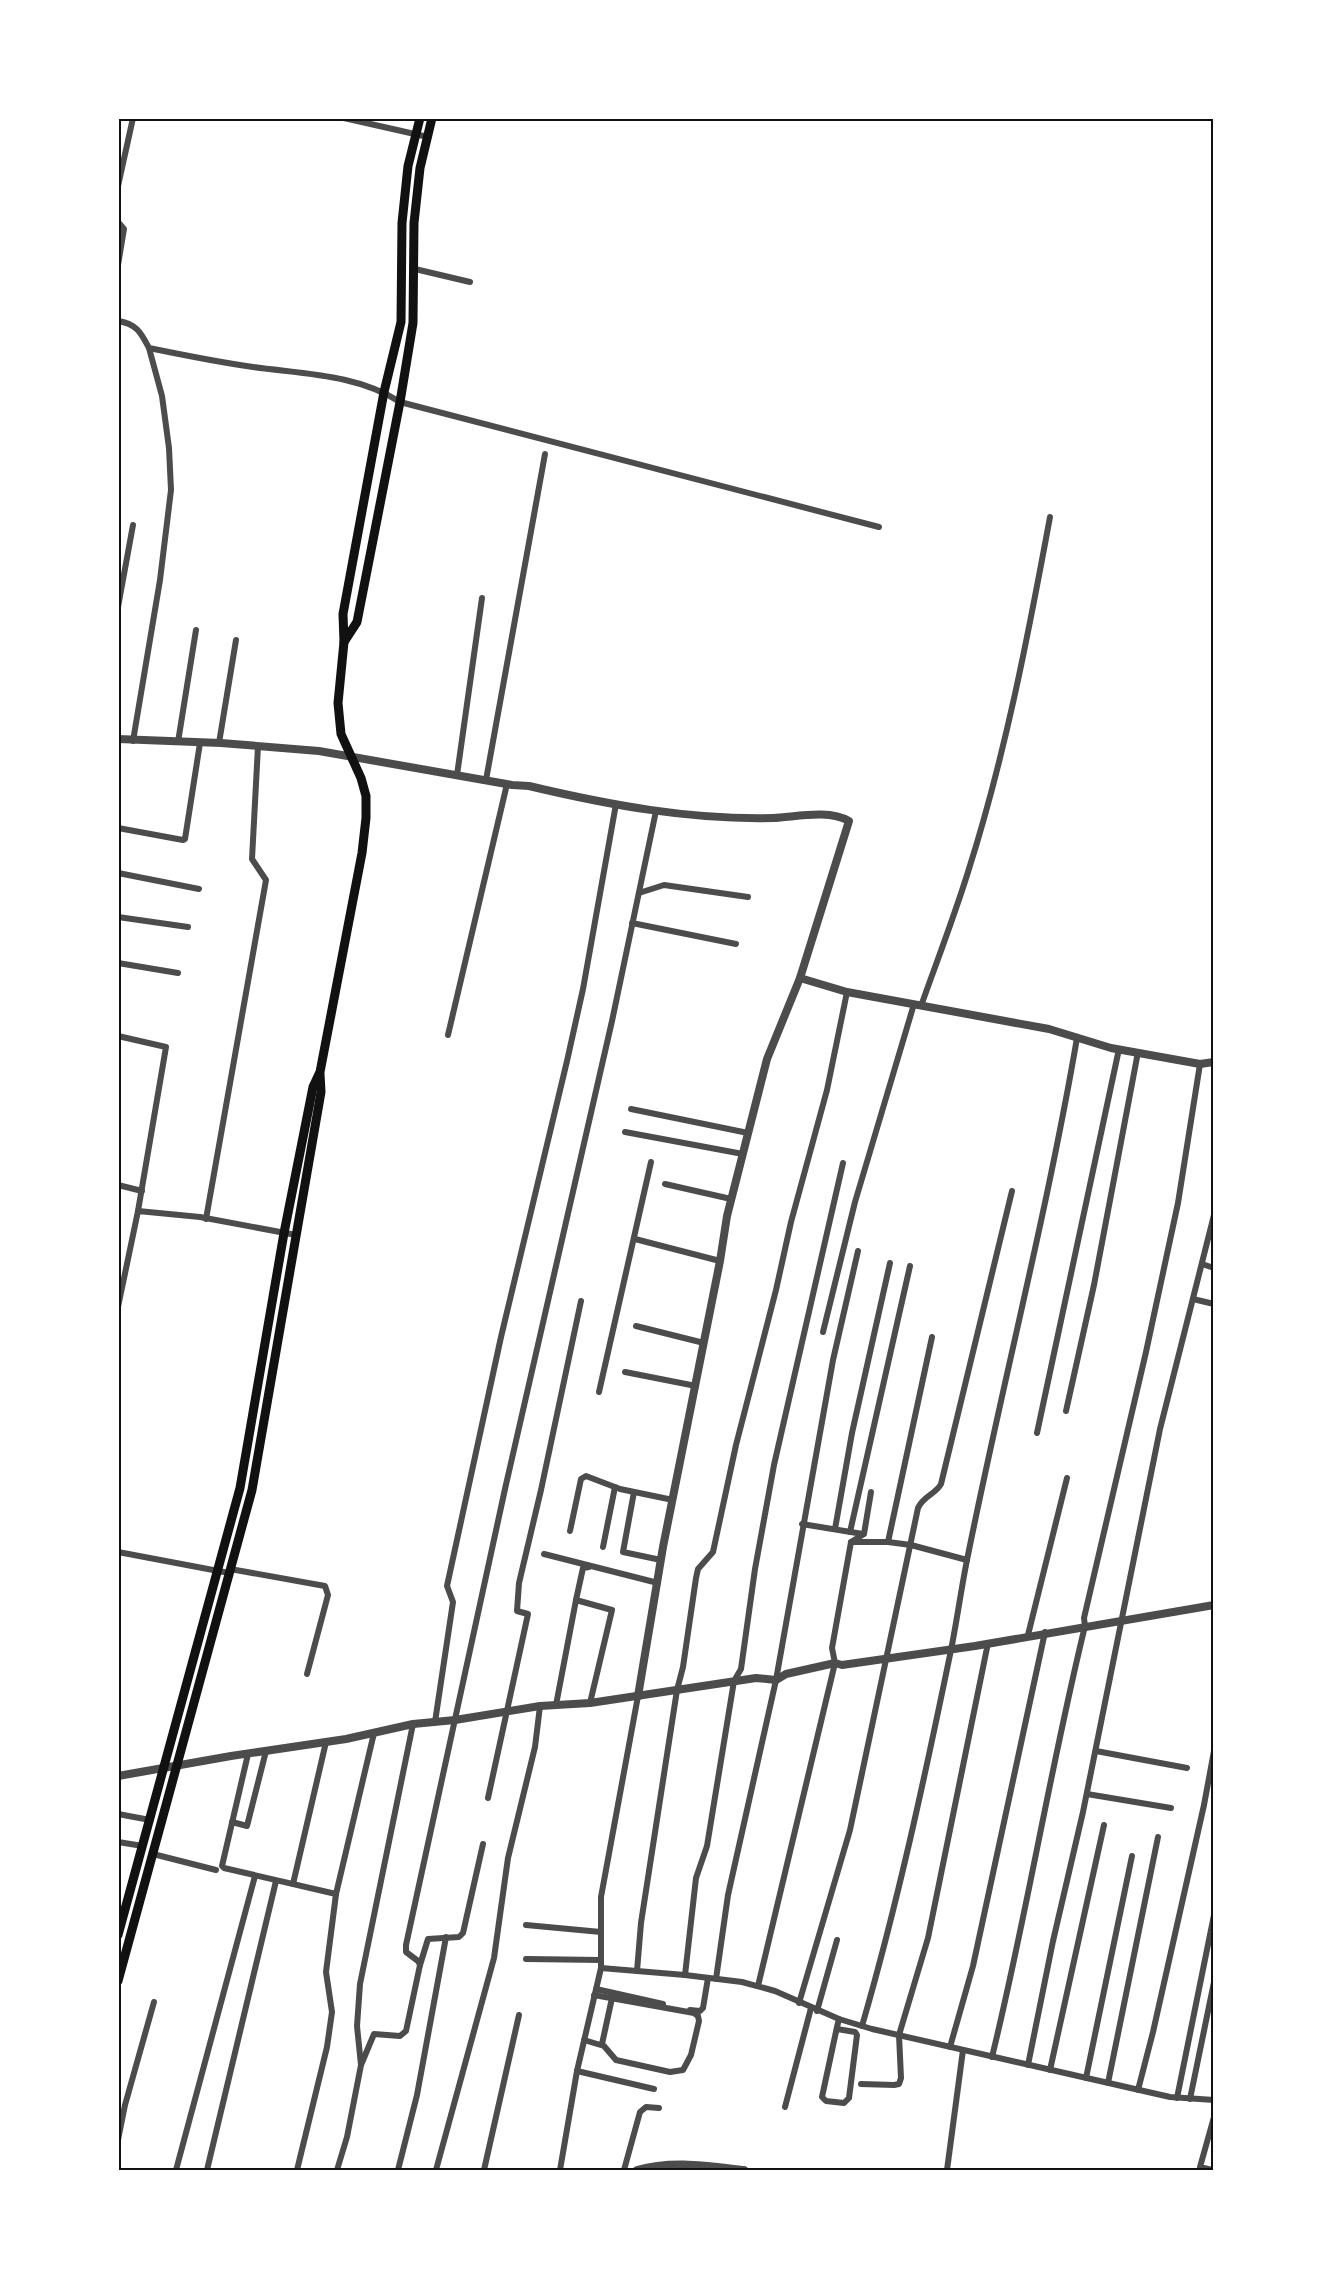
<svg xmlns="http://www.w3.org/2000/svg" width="1332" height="2289" viewBox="0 0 1332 2289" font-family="Montserrat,sans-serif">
<rect width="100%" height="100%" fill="#fff"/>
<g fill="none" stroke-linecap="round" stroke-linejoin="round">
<g stroke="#4c4c4c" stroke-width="6">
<polyline points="344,118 428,137"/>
<polyline points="118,186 133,118"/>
<polyline points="118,222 124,229 118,265"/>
<polyline points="415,269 470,282"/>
<path d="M118,321C137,324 141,333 149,348C183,355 218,362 253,367C302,374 357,374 400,402L879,527"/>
<polyline points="118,607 133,525"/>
<polyline points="133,741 160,580 171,490 169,448 162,396 149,348"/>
<polyline points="178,742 196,630"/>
<polyline points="219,743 236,640"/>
<polyline points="457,775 482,598"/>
<polyline points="486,780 545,454"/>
<polyline points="118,828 183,840 185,839 200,743"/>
<polyline points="118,873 199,889"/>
<polyline points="639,893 664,885 748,897"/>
<polyline points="118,917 188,927"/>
<polyline points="632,923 736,944"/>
<polyline points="118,963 178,973"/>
<path d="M921,1006C937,961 954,917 968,872C1005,756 1028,636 1050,517"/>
<polyline points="448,1035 507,784"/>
<polyline points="118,1036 166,1047 138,1211"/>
<polyline points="631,1109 748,1133"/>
<polyline points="625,1132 743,1154"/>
<polyline points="665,1184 731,1199"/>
<polyline points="118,1185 142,1191"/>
<polyline points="206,1219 266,880 252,859 258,746"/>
<polyline points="635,1239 720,1261"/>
<polyline points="1202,1264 1214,1268"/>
<polyline points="1193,1299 1214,1304"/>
<polyline points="118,1307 138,1211 200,1217 296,1235"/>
<polyline points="636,1326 704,1343"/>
<polyline points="823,1332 855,1202 914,1004"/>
<polyline points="625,1372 696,1386"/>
<polyline points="599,1392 651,1162"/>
<polyline points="1066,1411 1094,1285 1138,1052"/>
<polyline points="1037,1433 1119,1049"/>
<polyline points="634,1492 623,1552 661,1560"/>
<polyline points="871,1492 864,1534 851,1542 888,1542 911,1545 967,1560"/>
<polyline points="802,1524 863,1534"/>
<polyline points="835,1529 852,1433 890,1263"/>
<polyline points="570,1531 581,1479 586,1476 620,1489 673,1500"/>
<polyline points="850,1532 910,1266"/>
<polyline points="888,1542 932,1337"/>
<polyline points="603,1547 615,1487"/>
<polyline points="118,1552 229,1573"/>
<polyline points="544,1554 658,1583"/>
<polyline points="230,1569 325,1586 328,1595 307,1674"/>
<polyline points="576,1600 583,1568 589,1567"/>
<polyline points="1028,1635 1067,1478"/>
<polyline points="556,1705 576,1600 612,1610 590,1703"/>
<polyline points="435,1722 453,1602 447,1586 501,1337 567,1061 583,989 616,804"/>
<polyline points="1096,1751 1187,1768"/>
<polyline points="248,1754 222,1866 224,1868 336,1894"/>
<polyline points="1087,1794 1171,1808"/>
<polyline points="488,1798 528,1614 517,1611 519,1583 541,1490 581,1301"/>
<polyline points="118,1814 150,1820"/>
<polyline points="232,1822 247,1826 266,1751"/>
<polyline points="118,1842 143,1846"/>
<polyline points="153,1854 216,1870"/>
<polyline points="293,1884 326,1742"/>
<polyline points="526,1925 601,1932"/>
<polyline points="526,1959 601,1960"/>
<polyline points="420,1965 428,1939 459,1937 463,1933 483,1844"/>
<polyline points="601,1968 685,1975 742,1982 775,1991 839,2019 872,2029 1170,2097 1214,2100"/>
<polyline points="637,1971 641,1923 677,1690 683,1667 696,1578 698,1569 713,1552 736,1445 776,1290 791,1222 827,1090 847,992"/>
<polyline points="685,1975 696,1878 707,1846 734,1681 741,1669 755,1569 774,1465 843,1163"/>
<polyline points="716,1979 728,1895 776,1680 833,1360 858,1251"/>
<polyline points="758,1986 835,1663 832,1648 851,1542"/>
<polyline points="596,1989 663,2004"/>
<path d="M799,2003L850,1830L918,1508C923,1496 936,1494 941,1484L1012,1191"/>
<polyline points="690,2010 700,2011 703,2008 708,1978"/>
<polyline points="817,2011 837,1940"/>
<path d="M862,2026C898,1902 925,1776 951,1650C957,1620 961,1590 967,1560C1002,1385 1047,1213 1077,1038"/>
<polyline points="837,2029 855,2032 857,2035 849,2098 844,2103 826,2101 822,2097 837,2027 839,2019"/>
<polyline points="584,2040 604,2046 616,2060 670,2072 683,2070 691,2055 699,2021 698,2016 694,2013 594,1995"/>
<polyline points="602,2044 612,1998"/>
<polyline points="950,2047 973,1966 1045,1632"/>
<path d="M992,2057C1027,1914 1050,1769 1085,1626L1084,1618L1146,1352L1178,1203L1200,1064"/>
<polyline points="361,2065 374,2034 400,2036 406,2031 420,1965 418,1961 406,1952 406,1945 505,1489 612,1021 656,811"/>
<polyline points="1028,2065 1053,1941 1083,1812 1160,1429 1214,1215"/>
<polyline points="1050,2070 1104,1825"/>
<polyline points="577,2071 654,2089"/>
<polyline points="1086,2078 1132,1856"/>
<polyline points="1108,2083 1158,1837"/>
<polyline points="861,2084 894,2085 899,2084 901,2078 899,2035 928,1938 988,1643"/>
<polyline points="1138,2090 1153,2032 1204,1805 1214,1751"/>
<polyline points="1177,2098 1214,1915"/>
<polyline points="1190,2099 1214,1982"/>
<polyline points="785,2107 811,2008"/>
<polyline points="118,2140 125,2105 154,2002"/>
<polyline points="176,2170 255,1876"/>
<polyline points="207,2170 276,1881"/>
<polyline points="297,2170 327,2047 332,2012 326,1972 336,1894 374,1733"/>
<polyline points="337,2170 347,2137 361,2065 357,2026 360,1984 413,1724"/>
<polyline points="398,2170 417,2095 446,1937"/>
<polyline points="436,2170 494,1958 508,1858 535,1747 540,1706"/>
<polyline points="484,2170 519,2015"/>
<polyline points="560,2170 577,2071 601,1968 601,1897 638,1696"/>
<polyline points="624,2170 640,2112 646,2107 659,2108"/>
<polyline points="947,2170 963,2050"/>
<polyline points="1212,2170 1200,2167 1214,2117"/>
</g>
<g stroke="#4c4c4c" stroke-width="8">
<path d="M118,739L221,743L319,751L512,785L529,786C609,805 690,820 773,818C796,817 828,809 849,821L800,978L767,1059L727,1216L720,1261L663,1547L638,1696"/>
<polyline points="800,978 847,992 1049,1029 1111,1048 1200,1064 1214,1062"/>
<polyline points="118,1776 231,1756 346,1739 413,1724 455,1720 540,1706 590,1703 756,1678 776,1680 786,1674 835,1663 842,1665 975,1646 1214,1605"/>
<path d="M637,2170C672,2160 708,2166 744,2170"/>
</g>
<g stroke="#111" stroke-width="9">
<polyline points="344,642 357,622 400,402 413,323 414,223 420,168 432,118"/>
<polyline points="118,1935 240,1488 284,1233 313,1087 320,1072 362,853 366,818 366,796 361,778 341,734 338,703 344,642 343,614 384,392 401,322 402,223 408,166 420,118"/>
<polyline points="118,1981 252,1490 321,1092 320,1074"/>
</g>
</g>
<rect width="1332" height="2289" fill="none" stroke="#ffffff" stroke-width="240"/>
<rect x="120" y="120" width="1092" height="2049" fill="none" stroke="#111" stroke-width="2"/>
</svg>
